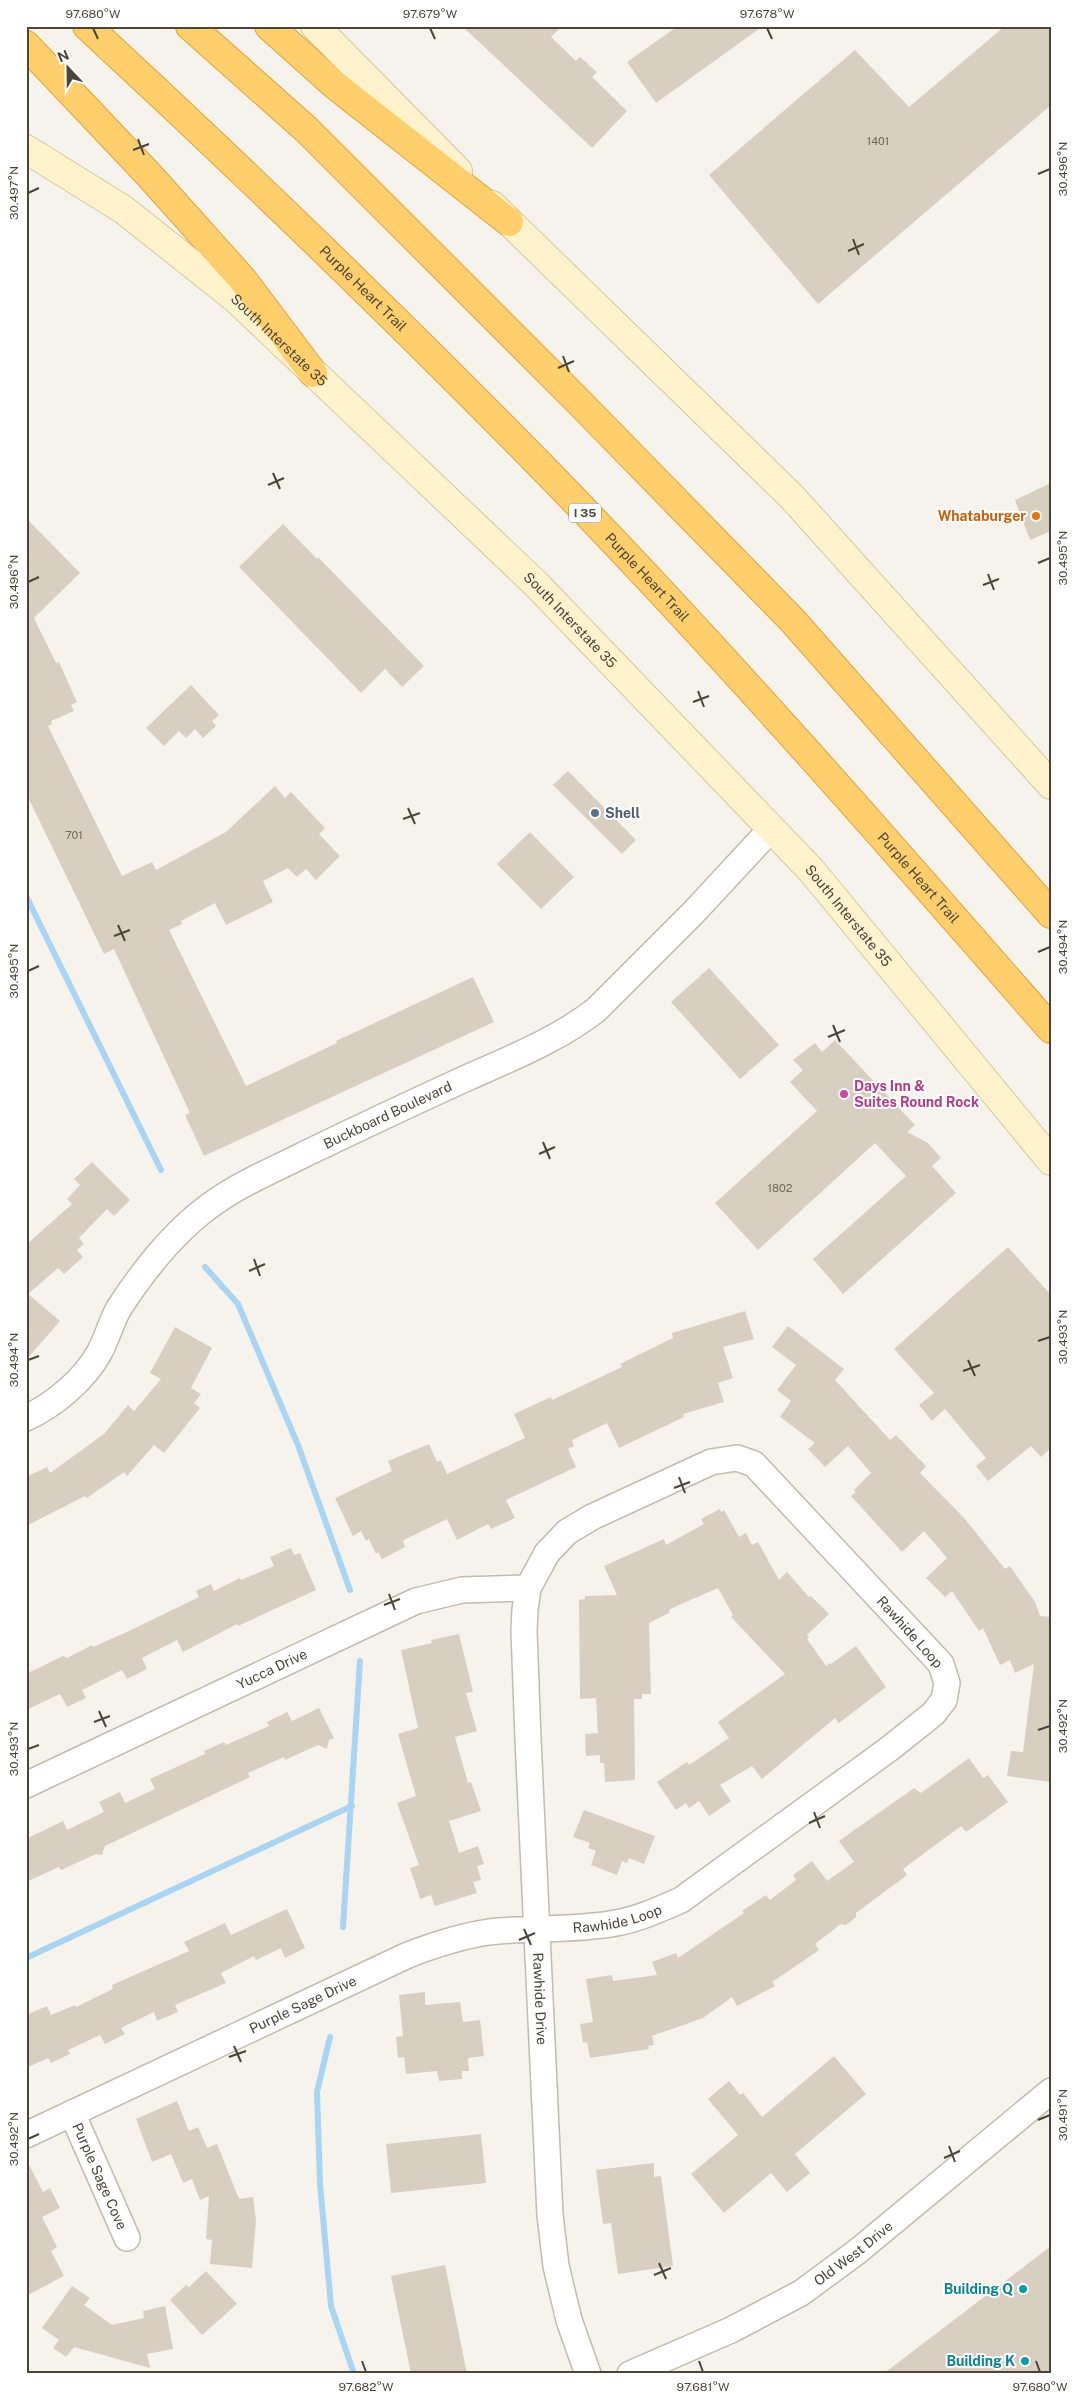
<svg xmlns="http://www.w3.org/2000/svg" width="1077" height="2400" viewBox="0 0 1077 2400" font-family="'Public Sans',sans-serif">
<rect width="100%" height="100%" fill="#f6f3ec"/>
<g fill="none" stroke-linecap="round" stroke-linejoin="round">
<g stroke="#a9d4f2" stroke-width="6">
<polyline points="26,896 161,1170"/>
<polyline points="205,1267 238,1304 298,1445 350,1590"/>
<polyline points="343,1927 360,1661"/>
<polyline points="26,1958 352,1806"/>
<polyline points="330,2037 317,2092 320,2184 331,2306 354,2374"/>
</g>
</g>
<g fill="#d8cfc1">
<polygon points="462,26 562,26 551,37 576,61 580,57 597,72 592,77 627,111 592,148"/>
<polygon points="678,26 763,26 656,103 627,62"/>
<polygon points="1005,26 1051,26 1051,105 818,304 709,175 855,50 909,107"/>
<polygon points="1051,483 1051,531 1030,540 1015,500"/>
<polygon points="26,518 80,573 34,618 56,663 59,662 77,702 71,705 74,711 51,721 52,724 48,726 122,876 152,862 156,870 226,832 275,786 285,798 291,792 325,828 319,834 340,856 316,880 306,869 297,877 288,868 263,881 273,902 226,925 215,903 181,921 182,924 169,930 246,1086 337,1043 336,1041 473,977 494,1022 204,1156 185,1115 190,1113 114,949 104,954 26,793"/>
<polygon points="283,524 317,559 318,557 424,666 402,687 385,669 361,693 239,567"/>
<polygon points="191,685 219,715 212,721 216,726 203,738 195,729 186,738 179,731 164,746 146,728"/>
<polygon points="568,771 636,840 622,854 553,785"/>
<polygon points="530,832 574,877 541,909 497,864"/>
<polygon points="709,968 779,1045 740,1079 671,1002"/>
<polygon points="835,1040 915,1125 907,1132 928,1143 941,1158 932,1166 956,1193 843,1294 813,1259 906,1176 875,1143 758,1250 715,1203 817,1111 790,1082 803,1070 793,1060 815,1043 822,1052"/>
<polygon points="92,1162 130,1200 114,1216 107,1209 79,1238 84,1244 77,1250 83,1257 64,1274 58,1268 28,1294 60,1321 26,1360 26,1245 72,1204 67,1199 80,1185 74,1179"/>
<polygon points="1008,1247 1051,1295 1051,1448 1041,1457 1031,1446 988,1481 976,1466 986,1458 945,1409 932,1421 919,1405 934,1393 894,1349"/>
<polygon points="745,1311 754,1339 723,1347 733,1378 718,1383 724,1402 683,1414 684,1417 619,1448 607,1423 572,1440 574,1446 568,1449 576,1467 506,1500 515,1518 491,1529 488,1524 457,1540 447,1519 406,1539 403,1541 405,1547 382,1559 378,1552 376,1554 369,1539 366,1541 361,1531 353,1536 335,1498 392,1471 388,1461 429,1444 437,1462 441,1460 447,1474 525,1438 514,1414 551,1397 552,1400 622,1367 620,1364 673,1338 672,1333"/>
<polygon points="788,1326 844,1369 835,1380 890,1440 896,1435 926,1466 920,1473 965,1519 1005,1569 1010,1566 1035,1602 1040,1616 1051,1617 1051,1782 1007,1776 1011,1751 1023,1752 1034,1664 1015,1673 1010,1660 1000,1665 983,1628 979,1631 952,1591 945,1597 926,1578 947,1558 924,1531 902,1552 851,1496 856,1492 854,1490 871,1473 848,1446 825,1467 808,1449 815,1443 780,1417 791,1401 777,1390 796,1365 772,1347"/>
<polygon points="175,1327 212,1348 191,1388 201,1394 194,1403 200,1408 164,1453 154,1445 127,1476 124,1472 87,1498 85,1496 26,1526 26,1477 47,1467 50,1473 104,1434 128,1405 134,1411 161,1379 150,1373"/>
<polygon points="720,1509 721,1512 724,1510 739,1537 746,1533 752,1545 758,1542 779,1580 787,1572 809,1597 811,1596 829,1614 807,1635 809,1637 807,1639 826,1666 830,1663 831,1664 856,1646 886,1687 839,1723 835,1718 762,1779 752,1766 720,1785 731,1801 709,1816 699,1801 689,1808 686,1803 676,1810 657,1782 687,1762 689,1765 729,1738 718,1722 785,1674 731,1617 733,1615 718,1588 670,1609 669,1613 649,1623 651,1694 642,1694 642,1699 634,1699 635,1780 605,1782 604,1763 600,1763 600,1755 586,1756 585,1734 598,1733 596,1698 580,1699 579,1600 585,1599 585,1596 617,1595 604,1566 664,1539 666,1545 704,1524 701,1519"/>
<polygon points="291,1548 294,1555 300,1553 316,1590 238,1626 237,1624 183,1652 177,1640 142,1658 147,1669 127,1679 122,1670 82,1690 86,1698 67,1707 60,1694 26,1710 26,1674 63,1656 67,1658 92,1645 93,1647 129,1631 199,1597 196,1591 211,1584 214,1591 240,1578 241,1580 274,1566 270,1557"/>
<polygon points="459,1634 473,1692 466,1693 477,1731 455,1737 468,1783 471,1782 481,1811 449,1821 459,1853 478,1846 484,1864 477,1866 481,1880 473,1882 477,1893 435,1906 431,1895 420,1899 410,1868 419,1865 397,1803 416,1796 398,1734 418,1728 401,1650 432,1643 431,1640"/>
<polygon points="319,1708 334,1738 329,1740 327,1749 318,1745 285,1760 284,1757 248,1773 250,1777 105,1846 102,1855 96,1854 61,1870 59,1867 26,1882 26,1839 63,1821 67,1830 104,1812 99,1802 120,1792 125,1803 155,1789 150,1779 205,1754 204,1751 224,1742 226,1745 269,1726 267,1722 287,1712 292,1721"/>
<polygon points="969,1758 983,1778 988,1775 1008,1802 966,1832 961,1826 907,1866 903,1869 907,1875 856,1913 856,1917 846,1925 841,1924 815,1944 819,1950 772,1982 775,1986 737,2006 732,1997 703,2018 652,2036 654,2045 648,2046 649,2049 590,2058 587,2042 583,2043 580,2024 593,2022 586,1979 612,1975 613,1981 657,1975 652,1962 676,1953 678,1958 744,1913 742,1911 766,1895 770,1900 796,1880 793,1875 812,1861 827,1881 854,1862 839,1841 914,1788 921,1793"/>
<polygon points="584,1810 655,1836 644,1864 629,1858 627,1863 622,1861 617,1875 591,1865 596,1851 588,1848 590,1843 573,1837"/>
<polygon points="287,1909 305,1948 285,1958 281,1948 256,1960 254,1956 221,1973 226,1983 175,2005 178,2012 157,2021 154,2012 121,2028 125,2034 105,2044 100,2035 68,2050 70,2054 51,2063 48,2058 26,2068 26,2015 47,2006 51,2015 75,2005 76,2007 113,1989 112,1985 189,1951 184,1942 225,1923 231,1935"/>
<polygon points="425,1992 425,2005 460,2002 463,2022 480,2020 484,2056 468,2058 469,2071 462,2071 462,2079 439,2081 437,2071 406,2074 404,2057 398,2058 396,2037 403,2036 399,1995"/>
<polygon points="834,2056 866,2094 795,2154 810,2173 787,2192 771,2173 724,2213 691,2174 738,2135 708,2099 729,2081 740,2095 743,2093 762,2117"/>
<polygon points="177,2101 189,2131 198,2127 207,2148 217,2144 239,2199 253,2197 256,2220 252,2268 210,2264 212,2240 206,2239 209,2196 200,2200 192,2179 183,2183 171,2154 152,2162 136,2119"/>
<polygon points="481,2134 486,2183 391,2193 386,2144"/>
<polygon points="26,2159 43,2192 50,2188 60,2208 42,2217 57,2247 51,2251 64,2276 26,2296"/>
<polygon points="654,2163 654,2177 661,2176 673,2266 618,2274 611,2223 603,2224 596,2170"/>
<polygon points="1051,2246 1051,2374 883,2374"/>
<polygon points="445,2265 467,2374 411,2374 391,2276"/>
<polygon points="206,2271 237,2304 202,2335 170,2300 186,2285 189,2287"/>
<polygon points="72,2286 90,2298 84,2305 112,2325 144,2318 143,2311 165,2306 173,2349 147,2354 150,2368 74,2347 66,2357 53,2348 59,2340 42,2328"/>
</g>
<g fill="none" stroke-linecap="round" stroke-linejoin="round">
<defs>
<g id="street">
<path id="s1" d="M26,1418C54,1405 84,1380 99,1353C107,1339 111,1322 119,1308C145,1268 177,1227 218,1200C245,1181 276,1169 305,1154C359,1128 414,1102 469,1077C514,1057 557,1040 596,1010L694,912L771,829"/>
<path id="s2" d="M26,1785L416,1601L462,1590L528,1588"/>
<path id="s3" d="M72,2113L127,2238"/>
<path id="s4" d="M26,2135L408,1955C434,1945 461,1936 489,1932C531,1927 574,1931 616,1923C639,1919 660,1909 681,1900L889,1749L933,1714L944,1700L947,1683L941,1664L754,1464L737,1458L711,1462L592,1517L567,1532L547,1553L528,1588L525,1610L524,1631L528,1739L550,2215L556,2266L569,2320L588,2374"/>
<path id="s5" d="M630,2374L731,2330L801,2293L858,2251L1051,2091"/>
</g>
<g id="secondary">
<polyline points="315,26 458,171"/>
<path id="s6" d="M26,149L124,210L236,299L536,584L811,870L1051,1161"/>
<polyline points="492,205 792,497 1051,785"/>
</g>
<g id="highway">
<path id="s7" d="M87,26C245,172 399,321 549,474C723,653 887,841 1051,1029"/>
<polyline points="190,26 307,130 578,401 793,621 1051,914"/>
<polyline points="269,26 336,86 509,222"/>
<polyline points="26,45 149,175 243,280 313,373"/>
</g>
</defs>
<use href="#street" stroke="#c2bbae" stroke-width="28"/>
<use href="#secondary" stroke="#d6c79b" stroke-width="30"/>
<use href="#highway" stroke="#e0a43c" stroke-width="30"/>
<use href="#street" stroke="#fff" stroke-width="25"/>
<use href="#secondary" stroke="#fff3cd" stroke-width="28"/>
<use href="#highway" stroke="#ffcf6e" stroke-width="28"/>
</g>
<path fill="none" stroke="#4b4439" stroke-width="2" d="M93,28L98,39M430,28L435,39M767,28L772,39M138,139L144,155M133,150L149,144M1038,174L1050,169M28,193L39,188M853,239L859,255M848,251L864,244M563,356L569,372M558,368L574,361M273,473L280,489M268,485L284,478M1038,563L1050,558M988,574L994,590M28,582L39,577M983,585L999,579M698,691L704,707M693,702L709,696M408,808L415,824M403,819L420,813M118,925L125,941M114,936L130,930M1038,952L1050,947M28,971L39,966M833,1025L840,1042M828,1037L845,1030M543,1142L550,1159M539,1154L555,1147M254,1259L260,1276M249,1271L265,1264M1038,1341L1050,1337M28,1360L39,1356M968,1360L975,1376M963,1371L980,1365M679,1477L685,1493M674,1488L690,1482M389,1594L395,1610M384,1605L400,1599M99,1711L106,1727M94,1722L110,1716M1038,1730L1050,1726M28,1749L39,1745M814,1812L820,1828M809,1823L825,1816M524,1929L531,1945M519,1940L535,1933M234,2046L241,2062M229,2057L246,2051M1038,2120L1050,2115M28,2139L39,2134M949,2146L955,2162M944,2158L960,2151M659,2263L666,2279M654,2275L671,2268M362,2361L366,2372M699,2361L703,2372M1036,2361L1040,2372"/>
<circle fill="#e8710a" stroke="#fff" stroke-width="2" cx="1036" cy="516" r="5"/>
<circle fill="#5c6f8a" stroke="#fff" stroke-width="2" cx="595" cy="813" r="5"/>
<circle fill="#d1479c" stroke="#fff" stroke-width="2" cx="844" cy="1094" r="5"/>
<g fill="#0f9aa8" stroke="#fff" stroke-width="2">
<circle cx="1023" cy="2289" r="5"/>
<circle cx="1025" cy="2361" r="5"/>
</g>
<g text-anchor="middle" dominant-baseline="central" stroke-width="4" stroke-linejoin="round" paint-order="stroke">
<g font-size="11" fill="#6e675b">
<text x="878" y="141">1401</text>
<text x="74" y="835">701</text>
<text x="780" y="1188">1802</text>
</g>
<rect fill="#fff" stroke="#817c74" stroke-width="1" x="569" y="503.5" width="32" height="19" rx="4"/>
<g font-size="12" font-weight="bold" fill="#4b4439">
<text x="585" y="513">I 35</text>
</g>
<g font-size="14" fill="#4b4439" stroke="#fff">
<text stroke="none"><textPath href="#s7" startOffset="381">Purple Heart Trail</textPath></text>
<text stroke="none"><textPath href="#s6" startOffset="318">South Interstate 35</textPath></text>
<text stroke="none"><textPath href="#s7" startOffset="786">Purple Heart Trail</textPath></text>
<text stroke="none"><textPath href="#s6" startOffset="722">South Interstate 35</textPath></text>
<text stroke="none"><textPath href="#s7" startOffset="1191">Purple Heart Trail</textPath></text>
<text stroke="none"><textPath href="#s6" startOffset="1128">South Interstate 35</textPath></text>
<text stroke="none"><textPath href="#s1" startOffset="486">Buckboard Boulevard</textPath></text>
<text transform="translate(910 1632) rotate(48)">Rawhide Loop</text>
<text stroke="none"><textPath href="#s2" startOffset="272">Yucca Drive</textPath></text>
<text stroke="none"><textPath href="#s4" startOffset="636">Rawhide Loop</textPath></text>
<text stroke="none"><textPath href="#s4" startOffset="2030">Rawhide Drive</textPath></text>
<text stroke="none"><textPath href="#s4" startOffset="306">Purple Sage Drive</textPath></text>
<text stroke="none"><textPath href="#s3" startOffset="69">Purple Sage Cove</textPath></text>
<text stroke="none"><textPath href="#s5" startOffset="255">Old West Drive</textPath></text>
</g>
<g font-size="14" font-weight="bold" fill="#c56008" stroke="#fff" text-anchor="end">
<text x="1026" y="516">Whataburger</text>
</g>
<g font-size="14" font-weight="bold" fill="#4e5e75" stroke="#fff" text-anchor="start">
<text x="605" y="813">Shell</text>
</g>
<g font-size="14" font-weight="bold" fill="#b23c85" stroke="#fff" text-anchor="start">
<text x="854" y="1086">Days Inn &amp;<tspan x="854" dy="16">Suites Round Rock</tspan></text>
</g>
<g font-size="14" font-weight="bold" fill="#0d838f" stroke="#fff" text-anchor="end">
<text x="1013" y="2289">Building Q</text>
<text x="1015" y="2361">Building K</text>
</g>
</g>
<rect width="1077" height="2400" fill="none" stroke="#ffffff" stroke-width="55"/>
<g transform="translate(68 68) rotate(338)" stroke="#ffffff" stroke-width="4" paint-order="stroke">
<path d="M0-4L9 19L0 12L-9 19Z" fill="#4b4439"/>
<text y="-8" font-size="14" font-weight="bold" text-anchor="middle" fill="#4b4439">N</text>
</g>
<rect x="28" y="28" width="1022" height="2344" fill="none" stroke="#4b4439" stroke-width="2"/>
<g font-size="12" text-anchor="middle" fill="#4b4439">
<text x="93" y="18">97.680°W</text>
<text x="430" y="18">97.679°W</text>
<text x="767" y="18">97.678°W</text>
<text transform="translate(1063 169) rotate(-90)" y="4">30.496°N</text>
<text transform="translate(14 193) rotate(-90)" y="4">30.497°N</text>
<text transform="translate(1063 558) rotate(-90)" y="4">30.495°N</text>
<text transform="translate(14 582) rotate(-90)" y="4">30.496°N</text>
<text transform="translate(1063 947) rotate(-90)" y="4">30.494°N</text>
<text transform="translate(14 971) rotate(-90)" y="4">30.495°N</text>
<text transform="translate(1063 1337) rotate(-90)" y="4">30.493°N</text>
<text transform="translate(14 1360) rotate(-90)" y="4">30.494°N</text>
<text transform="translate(1063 1726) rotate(-90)" y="4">30.492°N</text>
<text transform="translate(14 1749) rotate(-90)" y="4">30.493°N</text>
<text transform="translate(1063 2115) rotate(-90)" y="4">30.491°N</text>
<text transform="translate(14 2139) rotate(-90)" y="4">30.492°N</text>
<text x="366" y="2391">97.682°W</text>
<text x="703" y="2391">97.681°W</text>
<text x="1040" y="2391">97.680°W</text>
</g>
</svg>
